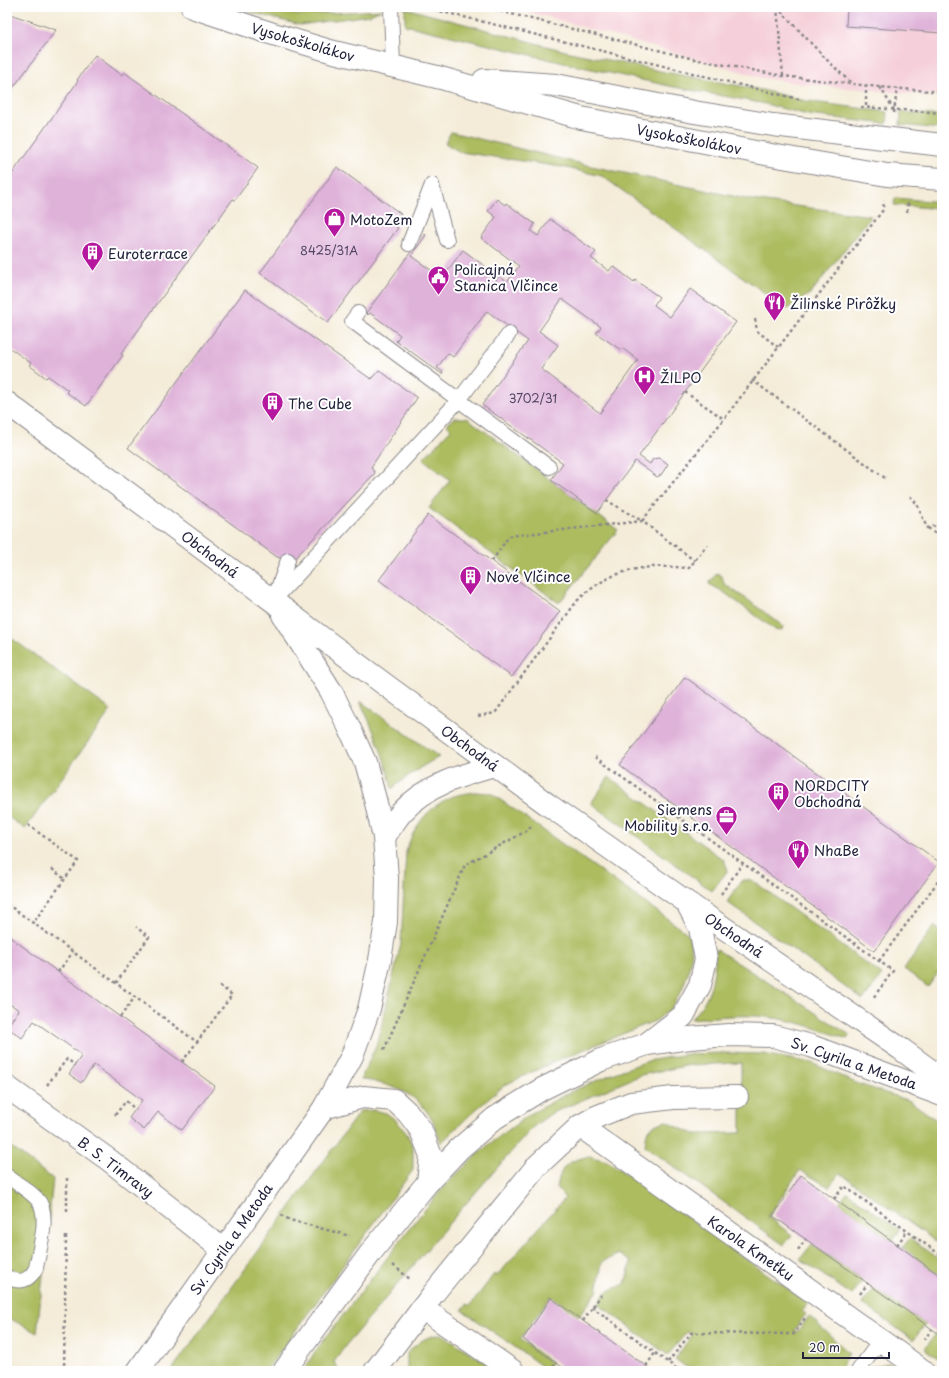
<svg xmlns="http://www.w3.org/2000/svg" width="949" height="1378" viewBox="0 0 949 1378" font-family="'Playpen Sans',sans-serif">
<rect width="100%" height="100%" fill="#fff"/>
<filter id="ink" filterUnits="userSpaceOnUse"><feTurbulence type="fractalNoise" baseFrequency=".025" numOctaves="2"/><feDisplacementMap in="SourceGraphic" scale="8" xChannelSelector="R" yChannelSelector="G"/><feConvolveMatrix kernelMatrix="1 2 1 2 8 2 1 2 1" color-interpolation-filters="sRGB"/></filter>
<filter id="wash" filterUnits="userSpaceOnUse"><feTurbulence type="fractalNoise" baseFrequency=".012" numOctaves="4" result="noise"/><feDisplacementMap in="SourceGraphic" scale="16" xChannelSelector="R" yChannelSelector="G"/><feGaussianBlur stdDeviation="0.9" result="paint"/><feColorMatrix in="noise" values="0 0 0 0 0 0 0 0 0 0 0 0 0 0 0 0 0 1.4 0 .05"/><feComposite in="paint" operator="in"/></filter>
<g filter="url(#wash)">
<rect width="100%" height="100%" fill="#f4ecd8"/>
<polygon fill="#f5cfd9" points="512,7 942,7 942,95 916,94 804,84 767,79"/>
<g fill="#acbc5f" stroke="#676f4d">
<polygon points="236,7 270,7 297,15 381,10 370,15 300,25 249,12"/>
<polygon points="405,8 565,51 670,73 762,90 806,101 888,112 887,124 808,115 761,103 674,87 564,63 405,25"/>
<polygon points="901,112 942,116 942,129 900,125"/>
<polygon points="451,132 591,166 751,200 871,216 811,293 787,309 602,176 562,167 460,152 445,143"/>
<polygon points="895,198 942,202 942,209 894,205"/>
<polygon points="453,418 467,418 618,530 559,603 429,508 450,480 423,459 451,429 447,425"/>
<polygon points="717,573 722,576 724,584 748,600 783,626 782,630 777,631 722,591 709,584"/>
<polygon points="7,635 111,710 25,829 7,816"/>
<path d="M360,701L439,757C422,766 407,776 392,789C385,757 374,731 360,701Z"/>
<polygon points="609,777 724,860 728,870 712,891 591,803"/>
<path d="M475,792L491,793L686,932L689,936L692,953L688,973L681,992L671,1008L657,1020L553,1062L505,1085L473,1112L441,1143C438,1135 436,1127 432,1120C417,1091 390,1085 361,1079L378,1041L401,943L406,852C413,827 428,806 454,796C460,794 468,793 475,792Z"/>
<polygon points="742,880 752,880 882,975 863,1000 727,902"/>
<polygon points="934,926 942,932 942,967 928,987 904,969"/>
<path d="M716,949L850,1035L847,1039C821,1030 795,1020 767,1017C742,1014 716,1017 691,1019C695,1014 699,1009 703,1004C713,988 715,968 716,949Z"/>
<path d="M724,1053L763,1054L812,1063L856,1083L910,1101L942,1124V1246L840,1173L829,1187L800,1170L768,1217L792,1235L784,1245L645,1146C647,1126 648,1127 666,1121L682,1129L695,1134L741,1133V1063L690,1065L641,1075L552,1113L533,1127L463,1207L346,1345L334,1362L340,1371H304L314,1353L413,1224L447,1183L488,1145L530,1114L572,1091L617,1072L648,1061L687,1054Z"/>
<polygon points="374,1110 386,1113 396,1120 407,1134 413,1147 413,1170 266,1371 171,1371 360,1111"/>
<polygon points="7,1144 53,1179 37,1333 7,1317"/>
<path d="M589,1156L607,1161L621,1170L808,1303L802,1311L806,1314L794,1331L797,1332L809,1316L849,1353L839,1371H692L675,1359L692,1335L687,1332L668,1355L598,1304L606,1292L625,1284L631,1262L619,1254L602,1262L597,1292L579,1316L551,1296L520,1339L552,1363L546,1369L462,1310L467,1304L470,1306L494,1274L497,1276L565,1198L557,1188C561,1164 567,1162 589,1156Z"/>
<polygon points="847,1192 900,1230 892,1241 839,1203"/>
<polygon points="910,1238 942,1261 942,1277 902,1248"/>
<polygon points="812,1244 863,1280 852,1295 800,1259"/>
<polygon points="875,1288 926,1324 913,1340 862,1303"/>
<polygon points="937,1332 942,1336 942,1361 925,1349"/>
<path d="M442,1334L498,1371H407V1353C418,1342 426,1336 442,1334Z"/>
<polygon points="889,1363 901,1371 866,1371 868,1367"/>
</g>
<g id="blocks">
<g fill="#dfb2d9" fill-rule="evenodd">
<polygon points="847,7 942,7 942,33 846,26"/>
<polygon points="7,13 56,30 7,96"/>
<polygon points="95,55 122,75 124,72 258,168 235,200 233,199 121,354 123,355 86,406 66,392 68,390 48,376 46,378 29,365 31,363 7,346 7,181 78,81 77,80"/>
<polygon points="337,167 401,214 394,225 398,228 328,323 260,273"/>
<path d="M497,199L505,205L506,203L535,224L531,231L538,236L550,219L596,252L591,258L609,271L613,266L634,282L635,280L659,297L654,305L670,317L690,289L736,322L639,456L650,464L653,459L660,458L668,464L661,475L657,477L635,461L597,513L551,480L563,463L482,405L528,341L487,311L453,357L448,353L437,368L443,372L442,374L396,341L400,335L370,313L368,315L366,313L424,234L426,235L411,256L442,278L463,250L486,267L483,271L496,280L499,276L507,282L519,266L481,238L496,217L488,211ZM562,299L601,327L596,333L621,350L622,348L638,360L600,413L541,369L558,345L539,331Z"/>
<polygon points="245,290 371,379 379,370 417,398 371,467 375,473 296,557 288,560 277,557 128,448"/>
<polygon points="428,515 560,611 512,677 379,580"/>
<polygon points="685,677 939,862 874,951 620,765"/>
<polygon points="7,935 215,1086 182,1130 158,1112 144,1130 129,1118 142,1100 94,1065 81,1083 69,1074 82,1055 34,1021 22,1038 7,1027 19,1010 7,1002"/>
<polygon points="801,1175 942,1277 942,1336 773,1216"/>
<polygon points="551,1298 583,1321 653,1371 568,1371 523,1339"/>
</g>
</g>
</g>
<g filter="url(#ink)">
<use href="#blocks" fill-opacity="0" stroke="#8b878a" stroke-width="1"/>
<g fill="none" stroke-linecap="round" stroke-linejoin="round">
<defs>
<g id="service">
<polyline points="391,7 393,67"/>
<polyline points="432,185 447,240"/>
<polyline points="409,244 432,185"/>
<polyline points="358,313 352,321 549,467"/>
<polyline points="276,594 288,560"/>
<polyline points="273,601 459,400 509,334"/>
<path d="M7,1176C16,1183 29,1190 37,1199C51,1213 39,1250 36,1268C29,1281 21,1284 7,1277"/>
<polyline points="858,1371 880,1341"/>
</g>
<g id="minor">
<polyline points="192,7 270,33 330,51 441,78 581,118 771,155 887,175 942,179"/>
<polyline points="484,80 556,85 694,112 773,125 942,145"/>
<polyline points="7,403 273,601 322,638 547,804 705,915 901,1049 942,1079"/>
<path d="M384,837C390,829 395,820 402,812C426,785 462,775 495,766"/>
<polyline points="648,1043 683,1016 700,985 706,959 700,928 688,905"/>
<polyline points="7,1087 109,1160 223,1250"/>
<polyline points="324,1108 363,1097 394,1100 408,1113 421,1130 431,1156 428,1182"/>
<polyline points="580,1126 922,1370"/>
<polyline points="422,1308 513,1371"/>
<polyline points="138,1371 324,1108 352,1056 369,1009 380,960 386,922 387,878 384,837 375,799 365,762 349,727 331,691 283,615"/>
<polyline points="284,1371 372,1251 428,1182 459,1149 495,1118 542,1089 601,1060 647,1044 690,1038 729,1035 773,1036 811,1046 942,1095"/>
<polyline points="375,1371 433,1294 537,1166 580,1126 596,1117 631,1103 673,1098 737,1097"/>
</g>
</defs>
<use href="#service" stroke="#8b878a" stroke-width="16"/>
<use href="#minor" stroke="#8b878a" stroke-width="24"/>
<g stroke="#8b878a" stroke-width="2.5" stroke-dasharray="3 3" stroke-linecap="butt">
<polyline points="299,7 335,9 353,7"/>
<polyline points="423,7 802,100"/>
<polyline points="483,7 694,59 783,76 879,87 942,92"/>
<polyline points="777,7 826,59 851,83"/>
<polyline points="777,7 783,76"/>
<polyline points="866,85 866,108"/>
<polyline points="880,87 894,110"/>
<polyline points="861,107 942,113"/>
<polyline points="894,113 897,88"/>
<polyline points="907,212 908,203"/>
<polyline points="755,319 757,331 778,347"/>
<polyline points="752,380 885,478"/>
<polyline points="685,392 724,419"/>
<polyline points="910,496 917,504 927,528 942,524"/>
<polyline points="606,500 642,521 724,419 883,210 884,201"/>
<polyline points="928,528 942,539"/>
<polyline points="492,561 509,536 642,521 695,561"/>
<path d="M478,716L495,713L577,601C611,568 644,564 689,568L707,545"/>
<polyline points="595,757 893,971 873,998"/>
<polyline points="28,825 78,861 33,923"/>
<polyline points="52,869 65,879"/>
<polyline points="721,894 743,863"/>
<polyline points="7,904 197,1042"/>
<polyline points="879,961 942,876"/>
<polyline points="58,972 73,952"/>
<polyline points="116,983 149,937 136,927"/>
<polyline points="7,1015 13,1018"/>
<polyline points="120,1017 135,997"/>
<polyline points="384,1050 465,865 528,830 532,824"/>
<polyline points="182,1062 232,995 219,985"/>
<polyline points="47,1085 67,1059 75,1065"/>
<polyline points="115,1115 126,1101 135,1109"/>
<polyline points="834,1199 844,1186 942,1256"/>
<polyline points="67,1211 67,1178"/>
<polyline points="281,1215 290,1220 350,1236"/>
<polyline points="897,1245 907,1231"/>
<polyline points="798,1250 806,1239"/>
<polyline points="393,1265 411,1280"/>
<polyline points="860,1294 868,1283"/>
<polyline points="592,1307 680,1371"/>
<polyline points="583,1321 601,1295"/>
<polyline points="924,1340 932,1329"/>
<polyline points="668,1362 691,1333 794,1334 805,1318"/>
<polyline points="646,1366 655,1353"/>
<polyline points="64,1371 66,1236"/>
<polyline points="549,1371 556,1362"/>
</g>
<use href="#service" stroke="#fff" stroke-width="14"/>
<use href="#minor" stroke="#fff" stroke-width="22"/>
</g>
</g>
<defs>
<symbol id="shop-pin" viewBox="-11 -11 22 30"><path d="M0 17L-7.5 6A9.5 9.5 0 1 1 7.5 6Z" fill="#b5179e" stroke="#fff"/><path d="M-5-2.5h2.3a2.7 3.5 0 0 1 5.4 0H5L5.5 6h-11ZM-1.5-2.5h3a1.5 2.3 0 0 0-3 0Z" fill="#fff"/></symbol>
<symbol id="building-pin" viewBox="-11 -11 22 30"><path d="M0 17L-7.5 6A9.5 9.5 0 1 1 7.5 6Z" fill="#b5179e" stroke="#fff"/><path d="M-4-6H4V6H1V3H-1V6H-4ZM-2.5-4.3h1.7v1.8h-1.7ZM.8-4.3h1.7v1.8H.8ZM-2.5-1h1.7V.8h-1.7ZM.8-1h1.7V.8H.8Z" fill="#fff"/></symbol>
<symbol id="civic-pin" viewBox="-11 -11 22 30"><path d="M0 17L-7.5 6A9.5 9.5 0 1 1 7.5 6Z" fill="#b5179e" stroke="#fff"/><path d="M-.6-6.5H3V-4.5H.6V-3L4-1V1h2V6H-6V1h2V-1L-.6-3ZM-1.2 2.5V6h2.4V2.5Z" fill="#fff"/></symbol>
<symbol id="restaurant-pin" viewBox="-11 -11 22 30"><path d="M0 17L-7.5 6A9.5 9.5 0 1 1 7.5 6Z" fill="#b5179e" stroke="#fff"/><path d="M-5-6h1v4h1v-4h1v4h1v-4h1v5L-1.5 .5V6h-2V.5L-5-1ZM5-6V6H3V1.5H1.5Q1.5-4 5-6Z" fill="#fff"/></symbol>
<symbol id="hospital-pin" viewBox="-11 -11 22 30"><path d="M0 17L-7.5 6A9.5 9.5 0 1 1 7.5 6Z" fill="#b5179e" stroke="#fff"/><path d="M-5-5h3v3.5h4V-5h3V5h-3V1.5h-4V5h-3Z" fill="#fff"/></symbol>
<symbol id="office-pin" viewBox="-11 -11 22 30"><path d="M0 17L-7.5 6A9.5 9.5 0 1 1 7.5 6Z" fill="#b5179e" stroke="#fff"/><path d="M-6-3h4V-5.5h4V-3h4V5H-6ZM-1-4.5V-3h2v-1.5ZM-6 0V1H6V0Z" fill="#fff"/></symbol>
</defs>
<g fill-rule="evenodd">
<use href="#shop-pin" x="322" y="206" width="25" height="34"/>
<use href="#building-pin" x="80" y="240" width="25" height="34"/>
<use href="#civic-pin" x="426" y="264" width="25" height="34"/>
<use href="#restaurant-pin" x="762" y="290" width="25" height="34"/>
<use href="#hospital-pin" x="632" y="364" width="25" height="34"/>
<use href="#building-pin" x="260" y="390" width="25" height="34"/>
<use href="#building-pin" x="458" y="564" width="25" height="34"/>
<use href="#building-pin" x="766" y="780" width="25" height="34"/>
<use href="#office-pin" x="714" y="804" width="25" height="34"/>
<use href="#restaurant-pin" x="786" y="838" width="25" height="34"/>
</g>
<g text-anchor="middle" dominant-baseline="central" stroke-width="4" stroke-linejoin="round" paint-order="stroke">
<g font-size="12" fill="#514662">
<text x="329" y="250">8425/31A</text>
<text x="533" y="398">3702/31</text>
</g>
<g font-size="14" fill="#22223b" stroke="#fff">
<text transform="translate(303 42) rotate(16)">Vysokoškolákov</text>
<text transform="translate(689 139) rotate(11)">Vysokoškolákov</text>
<text transform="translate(210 554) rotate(37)">Obchodná</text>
<text transform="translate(470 748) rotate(36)">Obchodná</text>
<text transform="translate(734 935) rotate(34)">Obchodná</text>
<text transform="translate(854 1063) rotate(19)">Sv. Cyrila a Metoda</text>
<text transform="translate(116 1167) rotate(37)">B. S. Timravy</text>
<text transform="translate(231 1239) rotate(-55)">Sv. Cyrila a Metoda</text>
<text transform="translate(751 1248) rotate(35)">Karola Kmeťku</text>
</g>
<g font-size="14" fill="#22223b" stroke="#fff" text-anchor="start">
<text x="350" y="219">MotoZem</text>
<text x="108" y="253">Euroterrace</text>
<text x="454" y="269">Policajná<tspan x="454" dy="16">Stanica Vlčince</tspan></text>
<text x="790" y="303">Žilinské Pirôžky</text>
<text x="660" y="377">ŽILPO</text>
<text x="288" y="403">The Cube</text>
<text x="486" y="576">Nové Vlčince</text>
<text x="794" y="785">NORDCITY<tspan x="794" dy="16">Obchodná</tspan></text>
<text x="712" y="809" text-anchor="end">Siemens<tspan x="712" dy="16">Mobility s.r.o.</tspan></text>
<text x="814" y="850">NhaBe</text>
</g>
</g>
<rect width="949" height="1378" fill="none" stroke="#fff" stroke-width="24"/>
<path d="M803 1352v6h86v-6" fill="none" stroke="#22223b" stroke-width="2"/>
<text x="809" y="1352" font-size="12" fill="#22223b" stroke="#ffffff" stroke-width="3" paint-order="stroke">20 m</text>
</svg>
